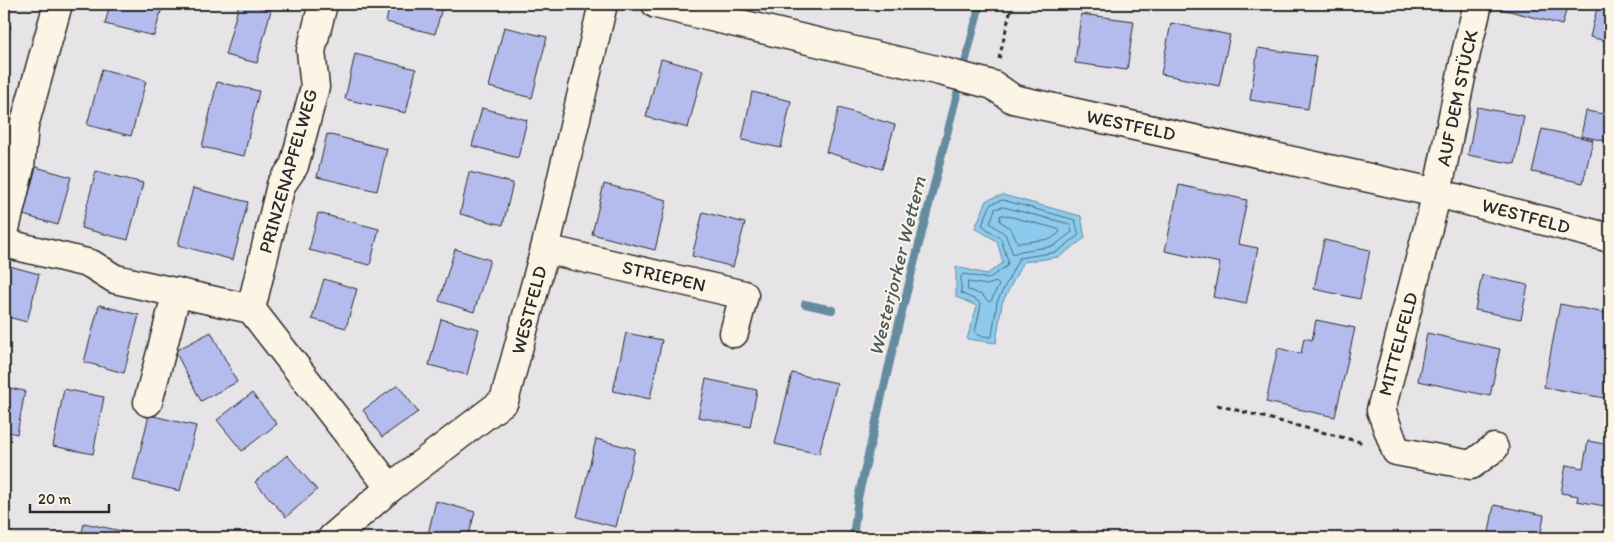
<svg xmlns="http://www.w3.org/2000/svg" width="1614" height="542" viewBox="0 0 1614 542" font-family="Itim,sans-serif">
<rect width="100%" height="100%" fill="#e6e4e7"/>
<filter id="ink" filterUnits="userSpaceOnUse"><feTurbulence type="fractalNoise" baseFrequency=".02" numOctaves="2"/><feDisplacementMap in="SourceGraphic" scale="10" xChannelSelector="R" yChannelSelector="G"/><feConvolveMatrix kernelMatrix="1 2 1 2 8 2 1 2 1" color-interpolation-filters="sRGB"/></filter>
<g filter="url(#ink)">
<polygon fill="#8ccbed" stroke="#658b9f" points="1003,195 1081,216 1085,238 1059,257 1023,262 1002,303 996,343 967,339 977,306 956,297 956,267 987,274 1003,263 997,241 975,228 987,200"/>
<g fill="none" stroke-linecap="round" stroke-linejoin="round">
<g stroke="#526b79" stroke-width="1">
<polygon points="1003,200 1075,220 1079,235 1057,252 1019,258 997,302 992,336 990,337 977,335 975,332 981,305 978,301 961,293 961,276 964,274 988,279 1007,266 1008,261 1001,239 982,225 991,204"/>
<polygon points="1003,207 1070,224 1072,232 1054,246 1021,251 1013,254 1005,234 990,223 995,209"/>
<polygon points="1001,215 1004,215 1058,229 1060,232 1051,239 1018,243 1011,229 1000,221"/>
<polygon points="968,282 987,285 996,282 999,285 991,301 989,302 982,295 968,290"/>
</g>
<g stroke="#658b9f" stroke-width="8">
<polyline points="805,304 832,310"/>
<polyline points="853,538 858,498 898,327 980,4"/>
</g>
</g>
<g fill="#b3bced" stroke="#2b2b2b">
<polygon points="110,4 163,4 154,36 105,24"/>
<polygon points="239,4 247,4 271,10 257,63 225,55"/>
<polygon points="390,4 443,4 435,34 386,22"/>
<polygon points="1492,4 1568,4 1562,25 1491,6"/>
<polygon points="1598,4 1610,4 1610,42 1590,37"/>
<polygon points="1081,14 1134,21 1127,70 1075,63"/>
<polygon points="1171,23 1230,35 1219,86 1161,74"/>
<polygon points="4,24 11,26 4,54"/>
<polygon points="504,27 547,37 532,98 489,87"/>
<polygon points="1258,48 1316,56 1308,109 1250,100"/>
<polygon points="355,54 416,69 406,113 345,99"/>
<polygon points="661,59 703,70 688,128 646,117"/>
<polygon points="102,69 146,81 131,136 87,125"/>
<polygon points="217,82 259,91 244,156 202,147"/>
<polygon points="752,92 791,101 781,148 742,140"/>
<polygon points="1477,107 1524,116 1515,164 1468,155"/>
<polygon points="482,108 527,120 518,158 472,146"/>
<polygon points="839,108 895,125 882,169 826,152"/>
<polygon points="1586,111 1610,115 1610,142 1581,136"/>
<polygon points="1542,129 1593,140 1583,183 1532,172"/>
<polygon points="327,134 387,149 377,191 317,177"/>
<polygon points="36,167 71,177 58,225 23,215"/>
<polygon points="96,171 143,183 128,240 81,228"/>
<polygon points="469,172 513,183 503,225 460,214"/>
<polygon points="604,184 667,200 655,250 592,234"/>
<polygon points="1179,185 1247,200 1238,244 1258,248 1246,304 1213,297 1220,263 1165,251"/>
<polygon points="193,188 248,202 233,260 178,245"/>
<polygon points="703,212 745,223 733,267 692,256"/>
<polygon points="318,213 379,229 370,265 309,250"/>
<polygon points="1324,240 1370,250 1360,299 1314,289"/>
<polygon points="455,249 490,260 474,312 439,301"/>
<polygon points="6,265 39,274 27,322 4,316 4,272"/>
<polygon points="1482,275 1528,285 1521,319 1475,310"/>
<polygon points="324,279 357,289 346,328 312,319"/>
<polygon points="1560,304 1610,314 1610,363 1604,398 1544,387"/>
<polygon points="99,305 139,315 124,373 84,362"/>
<polygon points="441,319 479,329 467,375 429,365"/>
<polygon points="1316,320 1355,328 1335,417 1266,402 1278,348 1301,354 1304,338 1312,340"/>
<polygon points="211,332 237,382 201,401 175,351"/>
<polygon points="626,333 662,340 650,399 613,391"/>
<polygon points="1427,333 1500,349 1490,396 1418,381"/>
<polygon points="792,373 837,383 819,454 775,444"/>
<polygon points="706,379 757,390 750,427 698,417"/>
<polygon points="398,385 418,412 382,437 363,410"/>
<polygon points="4,387 25,391 17,434 4,431"/>
<polygon points="64,389 104,397 93,454 53,446"/>
<polygon points="252,393 277,424 242,451 217,420"/>
<polygon points="149,415 196,426 180,491 133,480"/>
<polygon points="596,439 635,449 616,527 577,517"/>
<polygon points="1588,441 1610,445 1610,507 1577,501 1578,496 1561,493 1566,465 1583,468"/>
<polygon points="287,455 317,490 286,517 255,482"/>
<polygon points="436,501 475,512 468,538 427,538"/>
<polygon points="1494,505 1544,515 1540,538 1488,538"/>
<polygon points="84,523 131,533 130,538 81,538"/>
</g>
<g fill="none" stroke-linecap="round" stroke-linejoin="round">
<defs>
<g id="minor">
<polyline points="656,4 940,71 993,85 1013,99 1437,193 1610,238"/>
<polyline points="1478,4 1466,53 1437,193 1381,410 1396,451 1471,465 1494,448"/>
<polyline points="4,233 20,167 24,126 58,4"/>
<polyline points="4,243 91,264 115,279 251,309 390,488"/>
<polyline points="545,249 744,295 734,333"/>
<polyline points="251,309 281,185 294,166 315,87 311,51 323,4"/>
<polyline points="148,402 177,292"/>
<polyline points="332,538 390,488 504,401 545,249 603,4"/>
</g>
</defs>
<use href="#minor" stroke="#2b2b2b" stroke-width="31"/>
<g stroke="#2b2b2b" stroke-width="3" stroke-dasharray="5 4" stroke-linecap="butt">
<polyline points="999,59 1012,4"/>
<polyline points="1217,405 1364,443"/>
</g>
<use href="#minor" stroke="#fcf5e5" stroke-width="28"/>
</g>
</g>
<g text-anchor="middle" dominant-baseline="central" stroke-width="4" stroke-linejoin="round" paint-order="stroke">
<g font-size="19" fill="#2b2b2b" stroke="#fcf5e5">
<text transform="translate(1457 98) rotate(-78)">AUF DEM STÜCK</text>
<text transform="translate(1131 125) rotate(12)">WESTFELD</text>
<text transform="translate(288 171) rotate(-74)">PRINZENAPFELWEG</text>
<text transform="translate(1526 216) rotate(15)">WESTFELD</text>
<text transform="translate(664 276) rotate(13)">STRIEPEN</text>
<text transform="translate(529 310) rotate(-75)">WESTFELD</text>
<text transform="translate(1398 344) rotate(-75)">MITTELFELD</text>
</g>
<g font-size="20" font-style="italic" fill="#485b65" stroke="#fcf5e5">
<text transform="translate(897 266) rotate(-76)">Westerjorker Wettern</text>
</g>
</g>
<rect width="1614" height="542" fill="none" stroke="#fcf5e5" stroke-width="20"/>
<rect x="10" y="10" width="1594" height="522" fill="none" stroke="#2b2b2b" stroke-width="2" filter="url(#ink)"/>
<path d="M30 504v8h79v-8" fill="none" stroke="#2b2b2b" stroke-width="2.5"/>
<text x="38" y="504" font-size="15" fill="#2b2b2b" stroke="#fcf5e5" stroke-width="4" paint-order="stroke">20 m</text>
</svg>
